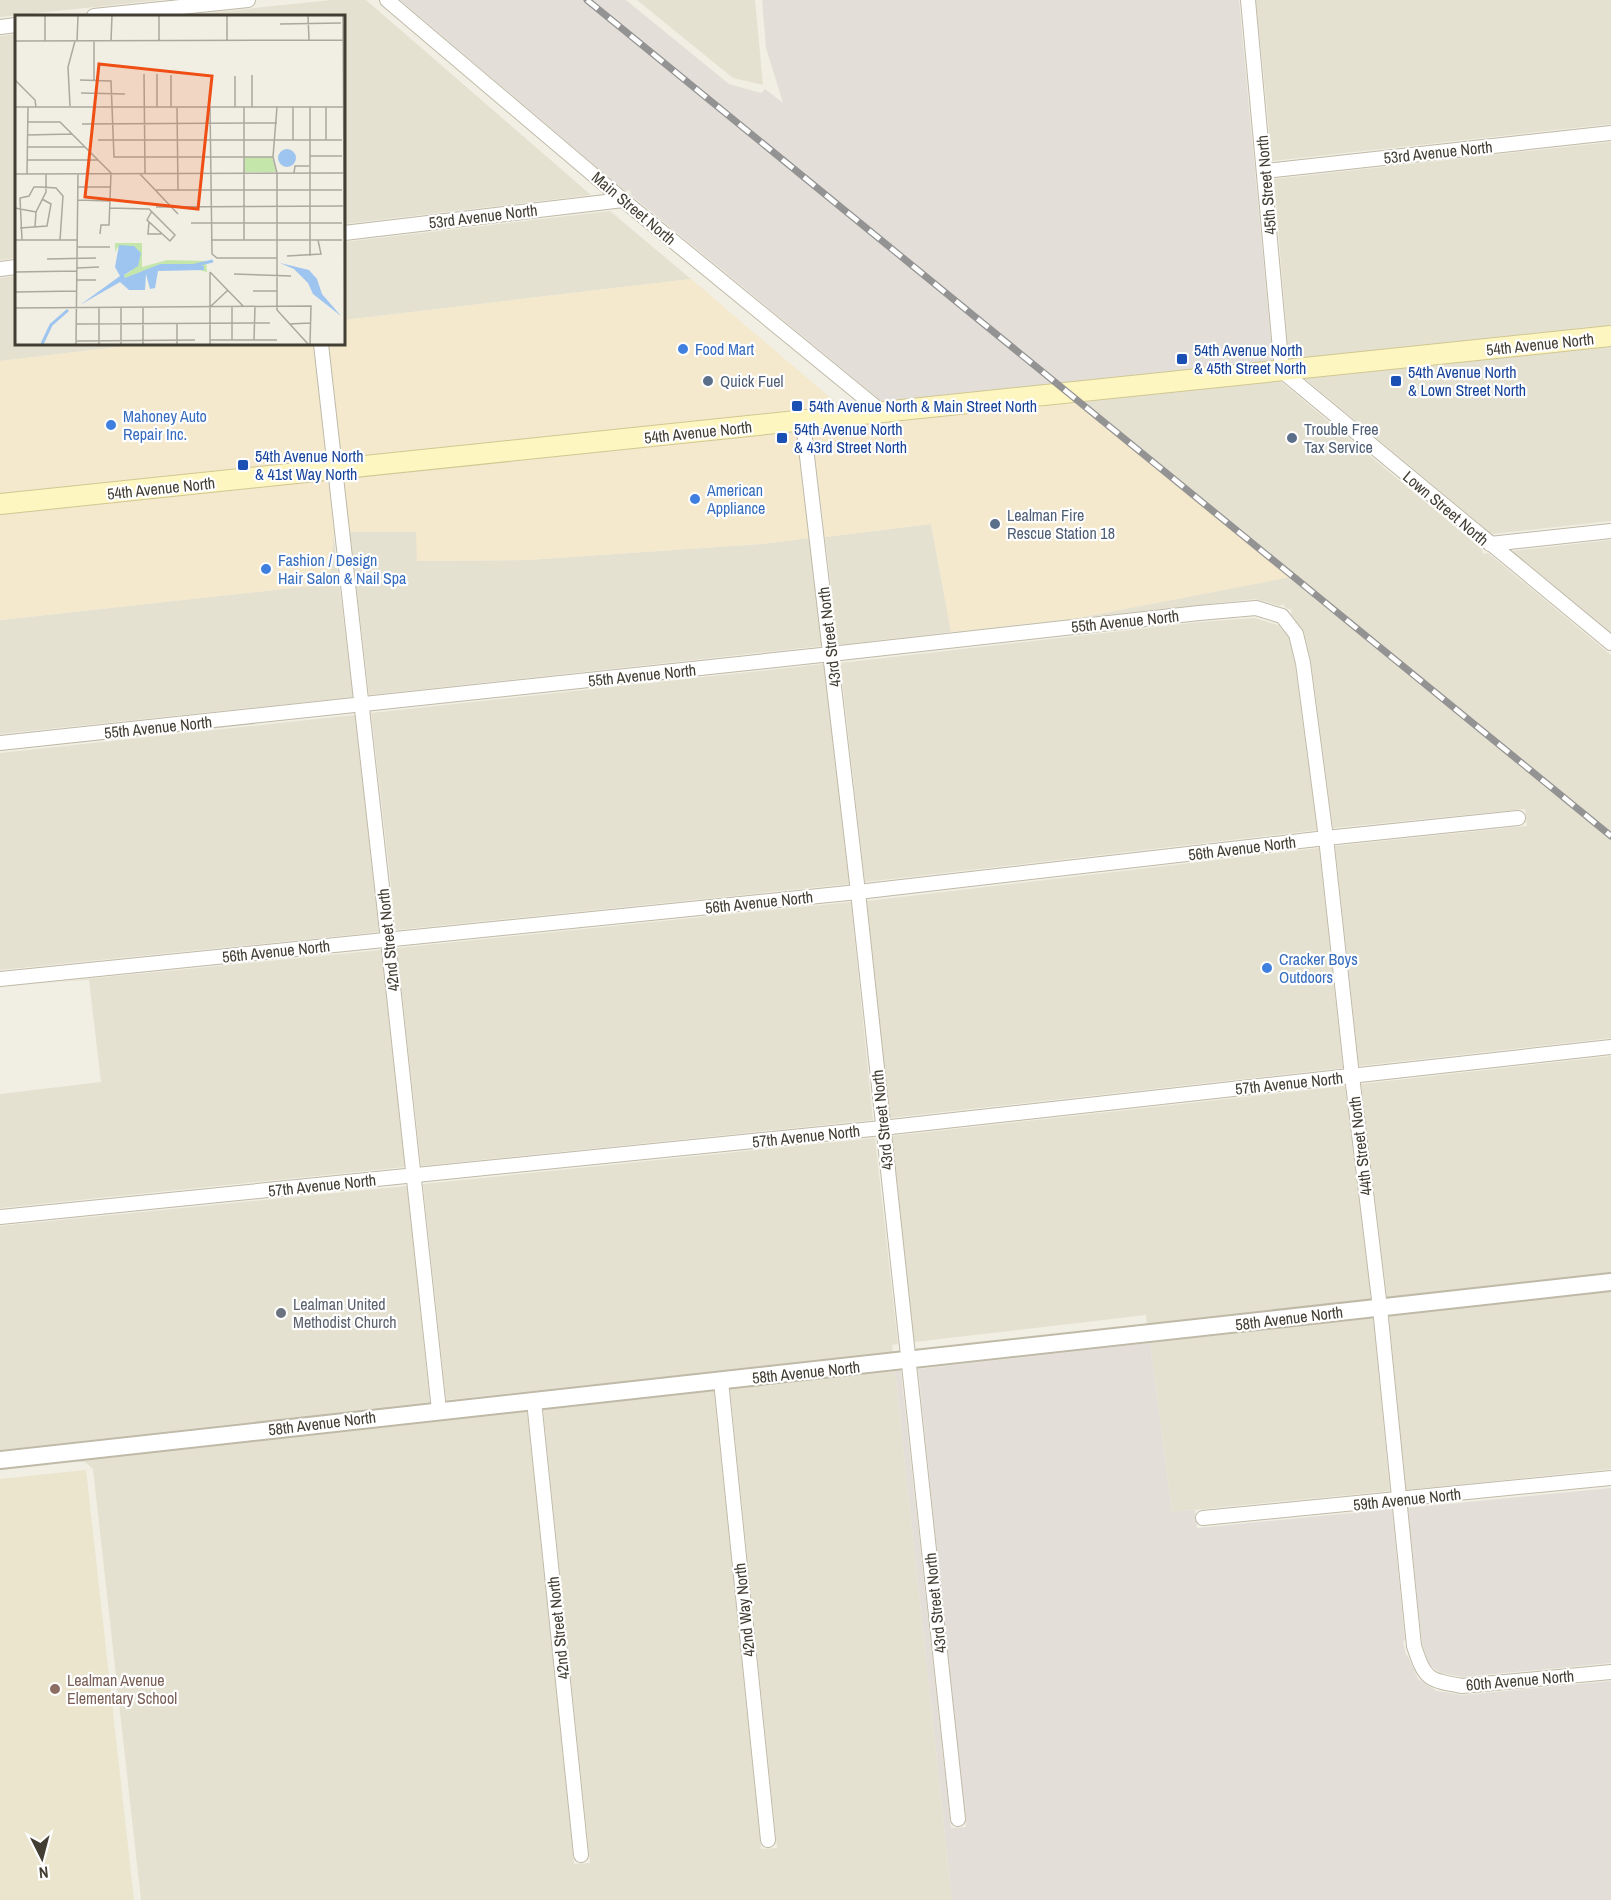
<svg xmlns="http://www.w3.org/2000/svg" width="1611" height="1900" viewBox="0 0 1611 1900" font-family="'Archivo Narrow',sans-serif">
<rect width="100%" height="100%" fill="#f1eee3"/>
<g fill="#e5e1d1">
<polygon points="0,0 161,0 0,17"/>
<polygon points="332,0 366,0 591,195 344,224 344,16 178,16"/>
<polygon points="637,0 755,0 763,85 733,78"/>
<polygon points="1256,0 1611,0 1611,124 1272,161"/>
<polygon points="16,34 16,258 0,260 0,36"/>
<polygon points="1611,142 1611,327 1289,361 1274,179"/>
<polygon points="610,211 691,279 344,320 344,242"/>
<polygon points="16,276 16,344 143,344 0,361 0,278"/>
<polygon points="1611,345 1611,521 1492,534 1304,378"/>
<polygon points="1280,381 1482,549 1483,554 1488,553 1611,655 1611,1038 1359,1066 1335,846 1527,826 1525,809 1333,828 1311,661 1304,632 1291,614 1292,610 1286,608 1283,604 1280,606 1255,599 1078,618 1290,577 1076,402"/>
<polygon points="931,524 951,632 838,645 825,537"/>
<polygon points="333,532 353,697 0,734 0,620 329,584"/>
<polygon points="350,532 417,532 418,561 527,560 761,544 809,538 822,646 369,695"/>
<polygon points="1611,540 1611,632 1512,551"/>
<polygon points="1255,618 1278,625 1289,638 1295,665 1317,830 865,882 840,663 1200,622"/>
<polygon points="824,664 849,884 396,930 371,713"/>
<polygon points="355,715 379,932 0,970 0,753"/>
<polygon points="1319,848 1343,1068 889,1118 867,901"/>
<polygon points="851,902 873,1120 421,1166 397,948"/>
<polygon points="381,950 405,1167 0,1208 0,1094 101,1082 89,980 55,982"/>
<polygon points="1611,1056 1611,1273 1387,1298 1361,1084"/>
<polygon points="1345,1086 1371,1299 1147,1325 1146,1315 914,1342 891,1136"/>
<polygon points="875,1138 898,1344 892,1345 893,1353 446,1400 423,1184"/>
<polygon points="407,1186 430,1402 0,1450 0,1226"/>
<polygon points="1611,1291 1611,1469 1406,1490 1389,1316"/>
<polygon points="1373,1318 1390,1491 1172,1512 1150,1343"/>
<polygon points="895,1371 952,1900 141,1900 93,1469 85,1462 79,1462 78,1460 527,1410 574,1864 590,1863 543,1409 714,1391 761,1849 777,1848 730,1389"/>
</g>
<g fill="#f4e8cd">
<polygon points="691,279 832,399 839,409 342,460 329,344 344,344 344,320"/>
<polygon points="143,344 313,344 326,461 0,495 0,361"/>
<polygon points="1076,402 1291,577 1078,618 951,632 931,524 825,537 812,430 881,423 885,426 888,422"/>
<polygon points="796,432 809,538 761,544 527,560 417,561 416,532 350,532 344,478"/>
<polygon points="328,480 334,532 329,584 0,620 0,513"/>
</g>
<g fill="#e3dfd8">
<polygon points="400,0 626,0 729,84 761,93 765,89 783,103 766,48 762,0 1239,0 1273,363 885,404 631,195 630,190 625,191"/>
<polygon points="1150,1343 1172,1512 1265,1503 1195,1510 1197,1528 1392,1509 1405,1640 1403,1641 1406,1655 1408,1656 1418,1679 1437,1691 1463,1695 1611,1681 1611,1900 952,1900 895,1371 901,1371 951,1828 966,1827 918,1369"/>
<polygon points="1611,1488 1611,1663 1462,1677 1441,1673 1429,1665 1422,1644 1408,1508"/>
</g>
<polygon fill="#eae5cc" points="86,1470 134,1900 0,1900 0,1479"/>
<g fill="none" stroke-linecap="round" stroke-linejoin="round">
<defs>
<g id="minor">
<polyline points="387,0 623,200 883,413"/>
<polyline points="1248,0 1282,371 1611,643"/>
<polyline points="94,16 248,0"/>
<polyline points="0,27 16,25"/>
<polyline points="1265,171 1611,133"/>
<polyline points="344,233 623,200"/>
<polyline points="0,269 16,267"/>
<polyline points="321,344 388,940 439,1410"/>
<polyline points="803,422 858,892 958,1819"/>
<polyline points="1490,544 1611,531"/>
<path d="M0,743L831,654L1199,613L1256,608L1282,616L1296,634L1303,663L1326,838L1352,1076L1380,1308L1414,1646C1425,1679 1427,1680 1462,1686L1611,1672"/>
<polyline points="0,979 858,892 1326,838 1518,818"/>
<polyline points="0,1217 882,1128 1611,1047"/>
<polyline points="721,1381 768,1840"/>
<polyline points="534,1401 581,1855"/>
<polyline points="1203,1518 1611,1478"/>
</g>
<polyline id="tertiary" points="0,1460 1611,1282"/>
<polyline id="secondary" points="0,504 1611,336"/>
</defs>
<use href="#minor" stroke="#bfbaa8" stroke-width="16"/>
<use href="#tertiary" stroke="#bfbaa8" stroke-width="20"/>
<use href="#secondary" stroke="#d1c792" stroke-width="22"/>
<use href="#minor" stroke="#fff" stroke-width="14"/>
<use href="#tertiary" stroke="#fff" stroke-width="16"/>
<use href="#secondary" stroke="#fef6c0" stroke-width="20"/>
<defs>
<polyline id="rail" points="587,0 1611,836"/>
</defs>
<use href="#rail" stroke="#939393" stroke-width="7"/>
<use href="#rail" stroke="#fff" stroke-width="4.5" stroke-dasharray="14" stroke-linecap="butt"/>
</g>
<g fill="#3f7fe0" stroke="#fff" stroke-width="2">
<circle cx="683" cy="349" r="6"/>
<circle cx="111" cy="425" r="6"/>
<circle cx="695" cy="499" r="6"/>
<circle cx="266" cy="569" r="6"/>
<circle cx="1267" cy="968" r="6"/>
</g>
<g fill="#1a4fb4" stroke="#fff" stroke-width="2">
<rect x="1176" y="353" width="12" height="12" rx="3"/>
<rect x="1390" y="375" width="12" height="12" rx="3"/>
<rect x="791" y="400" width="12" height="12" rx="3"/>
<rect x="776" y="432" width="12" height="12" rx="3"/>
<rect x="237" y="459" width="12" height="12" rx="3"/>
</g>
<g fill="#5c6f8a" stroke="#fff" stroke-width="2">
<circle cx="708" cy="381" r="6"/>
<circle cx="1292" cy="438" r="6"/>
<circle cx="995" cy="524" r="6"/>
</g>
<circle fill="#6b7280" stroke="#fff" stroke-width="2" cx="281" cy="1313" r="6"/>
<circle fill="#8d6e63" stroke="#fff" stroke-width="2" cx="55" cy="1689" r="6"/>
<g text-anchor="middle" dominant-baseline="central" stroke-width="4.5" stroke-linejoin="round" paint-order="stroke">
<g font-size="16" fill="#433e33" stroke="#fff">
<text transform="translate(1438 152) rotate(-6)">53rd Avenue North</text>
<text transform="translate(1266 185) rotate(-95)">45th Street North</text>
<text transform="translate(634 208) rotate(40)">Main Street North</text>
<text transform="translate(483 216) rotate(-7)">53rd Avenue North</text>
<text transform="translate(1540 344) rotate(-6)">54th Avenue North</text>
<text transform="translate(698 432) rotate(-6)">54th Avenue North</text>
<text transform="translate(161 488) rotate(-6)">54th Avenue North</text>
<text transform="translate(1446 508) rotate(40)">Lown Street North</text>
<text transform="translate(1125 621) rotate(-6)">55th Avenue North</text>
<text transform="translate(829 637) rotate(-97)">43rd Street North</text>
<text transform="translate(642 675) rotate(-6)">55th Avenue North</text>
<text transform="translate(158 727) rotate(-6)">55th Avenue North</text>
<text transform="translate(1242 848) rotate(-7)">56th Avenue North</text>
<text transform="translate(759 902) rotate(-6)">56th Avenue North</text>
<text transform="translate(388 940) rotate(-96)">42nd Street North</text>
<text transform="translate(276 951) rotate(-6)">56th Avenue North</text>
<text transform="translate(1289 1083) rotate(-6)">57th Avenue North</text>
<text transform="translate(882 1120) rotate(-96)">43rd Street North</text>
<text transform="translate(806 1136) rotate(-6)">57th Avenue North</text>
<text transform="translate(1360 1146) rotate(-97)">44th Street North</text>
<text transform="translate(322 1185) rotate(-6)">57th Avenue North</text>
<text transform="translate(1289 1318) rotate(-7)">58th Avenue North</text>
<text transform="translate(806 1372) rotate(-6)">58th Avenue North</text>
<text transform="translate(322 1423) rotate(-7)">58th Avenue North</text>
<text transform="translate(1407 1499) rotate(-6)">59th Avenue North</text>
<text transform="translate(935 1603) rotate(-96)">43rd Street North</text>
<text transform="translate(744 1610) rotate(-96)">42nd Way North</text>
<text transform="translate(558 1628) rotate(-96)">42nd Street North</text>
<text transform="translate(1520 1680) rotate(-5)">60th Avenue North</text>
</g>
<g font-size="16" fill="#366cbe" stroke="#fff" text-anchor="start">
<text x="695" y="349">Food Mart</text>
<text x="123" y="416">Mahoney Auto<tspan x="123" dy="18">Repair Inc.</tspan></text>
<text x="707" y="490">American<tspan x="707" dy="18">Appliance</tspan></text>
<text x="278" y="560">Fashion / Design<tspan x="278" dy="18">Hair Salon &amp; Nail Spa</tspan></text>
<text x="1279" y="959">Cracker Boys<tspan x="1279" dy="18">Outdoors</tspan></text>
</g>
<g font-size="16" fill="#164399" stroke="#fff" text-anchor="start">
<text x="1194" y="350">54th Avenue North<tspan x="1194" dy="18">&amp; 45th Street North</tspan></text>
<text x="1408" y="372">54th Avenue North<tspan x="1408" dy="18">&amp; Lown Street North</tspan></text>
<text x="809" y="406">54th Avenue North &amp; Main Street North</text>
<text x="794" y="429">54th Avenue North<tspan x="794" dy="18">&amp; 43rd Street North</tspan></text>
<text x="255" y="456">54th Avenue North<tspan x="255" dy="18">&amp; 41st Way North</tspan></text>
</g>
<g font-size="16" fill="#4e5e75" stroke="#fff" text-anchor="start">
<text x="720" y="381">Quick Fuel</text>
<text x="1304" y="429">Trouble Free<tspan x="1304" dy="18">Tax Service</tspan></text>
<text x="1007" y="515">Lealman Fire<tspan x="1007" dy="18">Rescue Station 18</tspan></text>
</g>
<g font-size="16" fill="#5b616d" stroke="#fff" text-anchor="start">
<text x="293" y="1304">Lealman United<tspan x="293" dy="18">Methodist Church</tspan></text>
</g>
<g font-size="16" fill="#785e54" stroke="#fff" text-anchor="start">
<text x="67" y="1680">Lealman Avenue<tspan x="67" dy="18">Elementary School</tspan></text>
</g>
</g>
<g transform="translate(15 15)">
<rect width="330" height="330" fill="#f1eee3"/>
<path d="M229,142H257L261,157H229ZM100,228H127V252L152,245L191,246L192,257L184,255L189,251L182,249H145L110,264L109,260L116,256L103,232L100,237Z" fill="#c5e6ab"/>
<path d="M263 143a9 9 0 1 1 18 0a9 9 0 1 1-18 0ZM104,230L119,231L126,238L123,251L109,260L110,263L145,249H182L189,251V255L143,256L140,273L135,274L131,259L130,275H114L105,267L65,290L105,261L100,252ZM265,248L294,255L302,264L307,279L326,301L298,279L293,268L279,254Z" fill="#9ec5ef"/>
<path fill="none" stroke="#9ec5ef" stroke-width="3" d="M180,250L198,246M27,329L36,310L53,295"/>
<path fill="none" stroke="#aba89d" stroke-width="1.5" d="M30,1V26M144,1V25M212,1V25M293,1L294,25M328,1L330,329M265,9L326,8M0,26L328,25M62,26L63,1M79,26V65M96,26L97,1M129,59L130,158M156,60V92M237,60V92M220,61V92M0,65L20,85L21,92M65,65L96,66L99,142H258M66,78L110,79M55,91L53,52L60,26M0,92H328M142,92V59M195,92L197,239L202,243H262M229,92V225M262,92L258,142L262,158V295L293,329M278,92V125M295,92V241M311,92V125M162,93L163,175M12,107H45L96,158L94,210H86L85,219M67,109L262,108M12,120L57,119M83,125H327M12,132H70M295,141H327M12,145H83M279,158L280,151H294M0,159L330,158M12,159L13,92M125,159L163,199M63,172H96M141,175H327M63,185L95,186M141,192L328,191M0,193L21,197M95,193L134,194L160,220L155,226L132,205L137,196M134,207L133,219H146M176,208H327M20,212L21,197L31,177V159M5,213L32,211L36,189L27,184M0,225H62M7,225L5,183L14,181L19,172H26L41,173L48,181L45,225M196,225H327M62,232H95M272,241L306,239L303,225M32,244L81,243M62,253L84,252M0,257L62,256M195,257L229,292M219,259L276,261M62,265H81M238,276H262M0,277L62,276M195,292L213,275M0,293L296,291L295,329M62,309L255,308M274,309L295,308M195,325H262M217,325V292M239,325L240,292M62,326L180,325M61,329L63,158M84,329V293M106,329V293M128,329V292M162,329V309M195,329V257"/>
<path fill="#ef4e15" fill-opacity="0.15" stroke="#ef4e15" stroke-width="3" d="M84,49L197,61L183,194L70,182Z"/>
<rect width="330" height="330" fill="none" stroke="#433e33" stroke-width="3"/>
</g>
<g transform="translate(42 1858) rotate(174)" stroke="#ffffff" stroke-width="4.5" paint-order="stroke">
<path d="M0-4.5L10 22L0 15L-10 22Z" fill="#433e33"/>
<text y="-9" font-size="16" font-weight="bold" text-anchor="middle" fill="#433e33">N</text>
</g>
</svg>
